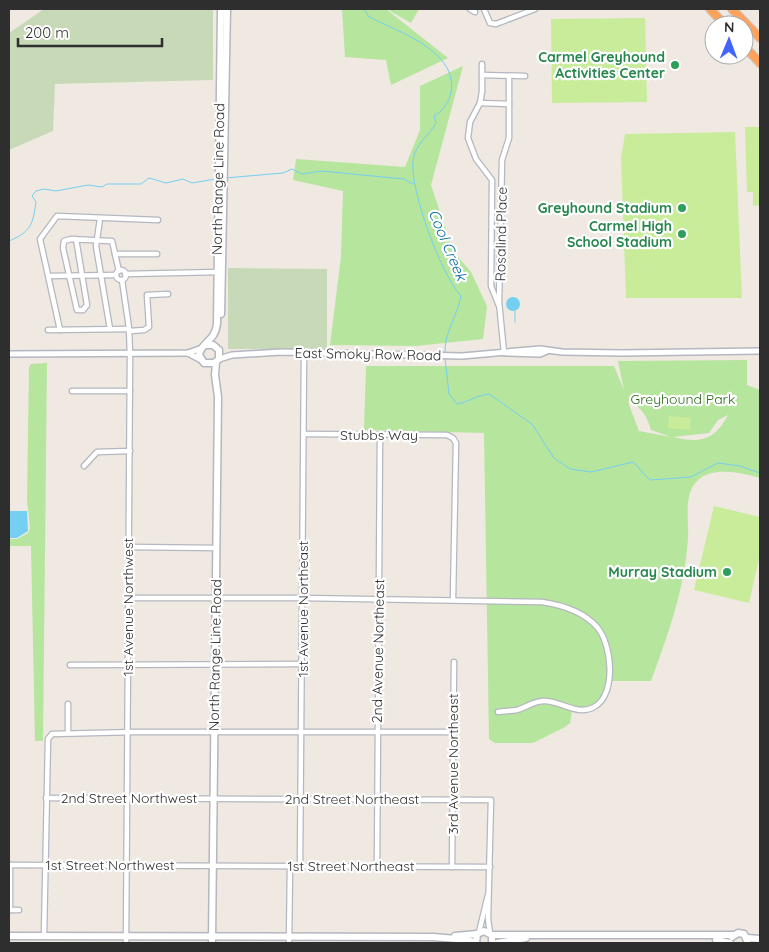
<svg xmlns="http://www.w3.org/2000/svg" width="769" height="952" viewBox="0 0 769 952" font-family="Quicksand,sans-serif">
<rect width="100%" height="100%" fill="#efe9e1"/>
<g fill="#b6e59e" fill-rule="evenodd">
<polygon points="342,9 386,9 448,58 391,85 386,60 345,57"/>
<polygon points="391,9 419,9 411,23 390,11"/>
<polygon points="463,66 431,185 453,251 471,272 487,306 483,339 416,346 330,345 341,257 343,191 293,180 296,159 405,167 420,130 420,86"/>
<path d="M747,360V385L760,390V478C743,473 713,466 698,480C683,494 689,520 688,538C685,588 668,635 651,681H611C608,704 594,713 572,711L570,723L565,727L533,743H495L489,739L484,433L364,430L366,366H614L624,390L618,361ZM628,402C642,406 647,417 651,430L671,437L639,431ZM728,415C715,440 700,444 673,437L709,433L718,420Z"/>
<polygon points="47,363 43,741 35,741 31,546 9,546 9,539 17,539 28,533 30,528 27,500 29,367 31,364"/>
</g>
<g fill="#c8d9b8">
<polygon points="44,9 213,9 213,80 55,84 53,131 9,150 9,33"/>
<polygon points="228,268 327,269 327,349 228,349"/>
</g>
<g fill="#c9ec9a">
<polygon points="645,18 647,102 552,103 551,19"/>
<polygon points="745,127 760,127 760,205 753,206 753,192 747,192"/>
<polygon points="735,132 742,298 626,298 621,158 625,134"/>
<polygon points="669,416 691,418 690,430 668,428"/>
<polygon points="714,506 760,517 760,554 749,603 694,590"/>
</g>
<g fill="#75cff0">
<circle cx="513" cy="304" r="7"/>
<polygon points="9,511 27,511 28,531 17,538 9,538"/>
</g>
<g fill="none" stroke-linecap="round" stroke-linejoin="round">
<g stroke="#75cff0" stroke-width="1">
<path d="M364,9L369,17C399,32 458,51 451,92C449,102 443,111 434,116L436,123C428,137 415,144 413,161C410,191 441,274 461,296C457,317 444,332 445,354"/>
<polyline points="225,178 283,173 292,169 302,174 321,171 404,179 413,184"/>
<path d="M9,241C31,232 33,224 36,202L32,196L36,191L44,189L56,191L88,185L102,187L107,184H141L149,178L166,183L183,179L192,183L216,179"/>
<polyline points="515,311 515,322"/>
<path d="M445,358L449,394L457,404C469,402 477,395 489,394L532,424L554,458L570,469L591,472L633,462C640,467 643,476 651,480L691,477L718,463L740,466L760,473"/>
</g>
<defs>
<g id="minor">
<polyline points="470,9 475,12"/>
<polyline points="484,9 490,23 496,24 535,9"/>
<polyline points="482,64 482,92 480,103 470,122 468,138 476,159 492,180 491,286 499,306"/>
<polyline points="482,75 525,76"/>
<polyline points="480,103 509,104"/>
<polyline points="100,219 96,246 110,329"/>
<polyline points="76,239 87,305 83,310 77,310 63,248 64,241 71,239 109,241 112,241 119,271"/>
<polyline points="115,254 157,254"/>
<circle cx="121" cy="275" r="5"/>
<polyline points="125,274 219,272"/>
<polyline points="49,276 116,275"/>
<polyline points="122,280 129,328 130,355 126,943"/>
<polyline points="48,330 129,329"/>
<polyline points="60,330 40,239 57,216 158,220"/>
<polyline points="130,331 144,330 149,327 147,295 168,294"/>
<polyline points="504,353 499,302 502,160 509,138 509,76"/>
<polyline points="72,391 130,391"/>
<polyline points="304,434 447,435 453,438 456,443 453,599"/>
<polyline points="84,466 97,452 130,451"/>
<polyline points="129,547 217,548"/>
<path d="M128,598H303L542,602C562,605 583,611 597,627C612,644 617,695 594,707C578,716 562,702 546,701C534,700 528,707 517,710C511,711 504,711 498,712"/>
<polyline points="70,665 303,664"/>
<polyline points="68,732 68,704"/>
<polyline points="46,798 491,800 488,919 490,933"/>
<polyline points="9,865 490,867"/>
<polyline points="10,865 10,910"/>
<polyline points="300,866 304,352"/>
<polyline points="377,866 380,435"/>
<polyline points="452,867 454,662"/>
<polyline points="9,910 19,910"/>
<polyline points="479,932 488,895"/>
<polyline points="44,936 48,739 52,734 135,732 452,732"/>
<polyline points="289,943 290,866"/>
</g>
<g id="tertiary">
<polyline points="188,353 201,360"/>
<polyline points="506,353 540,354 547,351"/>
<polyline points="9,354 188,353 202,348"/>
<polyline points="219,359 232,355 281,352 462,356 540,349 562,352 622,353 760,351"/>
</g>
<g id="secondary">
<polyline points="221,314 227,9"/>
<path d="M206,345H213L219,350V359L214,363H204L199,355C201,342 215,342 217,324L221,9"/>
<polyline points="492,935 733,935"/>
<polyline points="9,936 433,937 468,940 476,943"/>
<polyline points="455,936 477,934"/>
<polyline points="732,937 738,933 744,934 748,943"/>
<polyline points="747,938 760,939"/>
<polyline points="716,940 730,943"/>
<polyline points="212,943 218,397 215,375 216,362"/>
<polyline points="476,943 477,934 484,931 492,935 492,943"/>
<polyline points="497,943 526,938"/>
</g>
<g id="motorway">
<polyline points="710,9 725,25"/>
<polyline points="732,9 760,38"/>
<polyline points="744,46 760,63"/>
</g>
</defs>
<use href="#minor" stroke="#b4b7c1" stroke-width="7"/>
<use href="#tertiary" stroke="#b4b7c1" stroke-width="8"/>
<use href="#secondary" stroke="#b4b7c1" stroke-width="9"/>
<use href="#motorway" stroke="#c9c9c9" stroke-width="10"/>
<use href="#minor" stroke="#fff" stroke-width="4.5"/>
<use href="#tertiary" stroke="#fff" stroke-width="5"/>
<use href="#secondary" stroke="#fff" stroke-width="6"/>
<use href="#motorway" stroke="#ffa35c" stroke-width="8"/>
</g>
<g fill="#2e9e5b" stroke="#fff" stroke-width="2">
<circle cx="675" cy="65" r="5"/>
<circle cx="682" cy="208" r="5"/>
<circle cx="682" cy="234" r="5"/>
<circle cx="727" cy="572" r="5"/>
</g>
<g text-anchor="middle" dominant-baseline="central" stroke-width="4.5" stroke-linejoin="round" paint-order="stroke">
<g font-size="14" font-weight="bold" fill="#27864d" stroke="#fff" text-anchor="end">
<text x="665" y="57">Carmel Greyhound<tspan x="665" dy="16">Activities Center</tspan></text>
<text x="672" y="208">Greyhound Stadium</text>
<text x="672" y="226">Carmel High<tspan x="672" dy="16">School Stadium</tspan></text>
<text x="717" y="572">Murray Stadium</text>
</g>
<g font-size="14" fill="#2e2e2e" stroke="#fff">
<text transform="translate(218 179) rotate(-89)">North Range Line Road</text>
<text transform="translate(501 234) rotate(-89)">Rosalind Place</text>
<text transform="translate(368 354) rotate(1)">East Smoky Row Road</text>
<text x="379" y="435">Stubbs Way</text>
<text transform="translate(128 607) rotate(-90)">1st Avenue Northwest</text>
<text transform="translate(303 609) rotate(-90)">1st Avenue Northeast</text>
<text transform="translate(378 651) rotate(-89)">2nd Avenue Northeast</text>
<text transform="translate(215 655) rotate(-89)">North Range Line Road</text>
<text transform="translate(453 764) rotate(-90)">3rd Avenue Northeast</text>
<text x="129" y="798">2nd Street Northwest</text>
<text x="352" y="799">2nd Street Northeast</text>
<text x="110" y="865">1st Street Northwest</text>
<text x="351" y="866">1st Street Northeast</text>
</g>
<g font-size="14" fill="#2c6e1b" stroke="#fff">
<text x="683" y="399">Greyhound Park</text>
</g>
<g font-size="15" font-style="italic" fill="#0d6fa3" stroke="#fff">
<text transform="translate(448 245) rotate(67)">Cool Creek</text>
</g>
</g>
<rect width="769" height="952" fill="none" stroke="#2e2e2e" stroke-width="20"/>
<g transform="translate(729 40) rotate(1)"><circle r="24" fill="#ffffff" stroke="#ababab"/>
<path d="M0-4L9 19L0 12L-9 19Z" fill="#4264fb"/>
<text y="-8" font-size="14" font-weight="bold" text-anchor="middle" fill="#2e2e2e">N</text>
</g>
<path d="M18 38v8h144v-8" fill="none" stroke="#2e2e2e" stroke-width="2.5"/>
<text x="25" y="38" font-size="15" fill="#2e2e2e" stroke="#ffffff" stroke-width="4" paint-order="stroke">200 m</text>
</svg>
